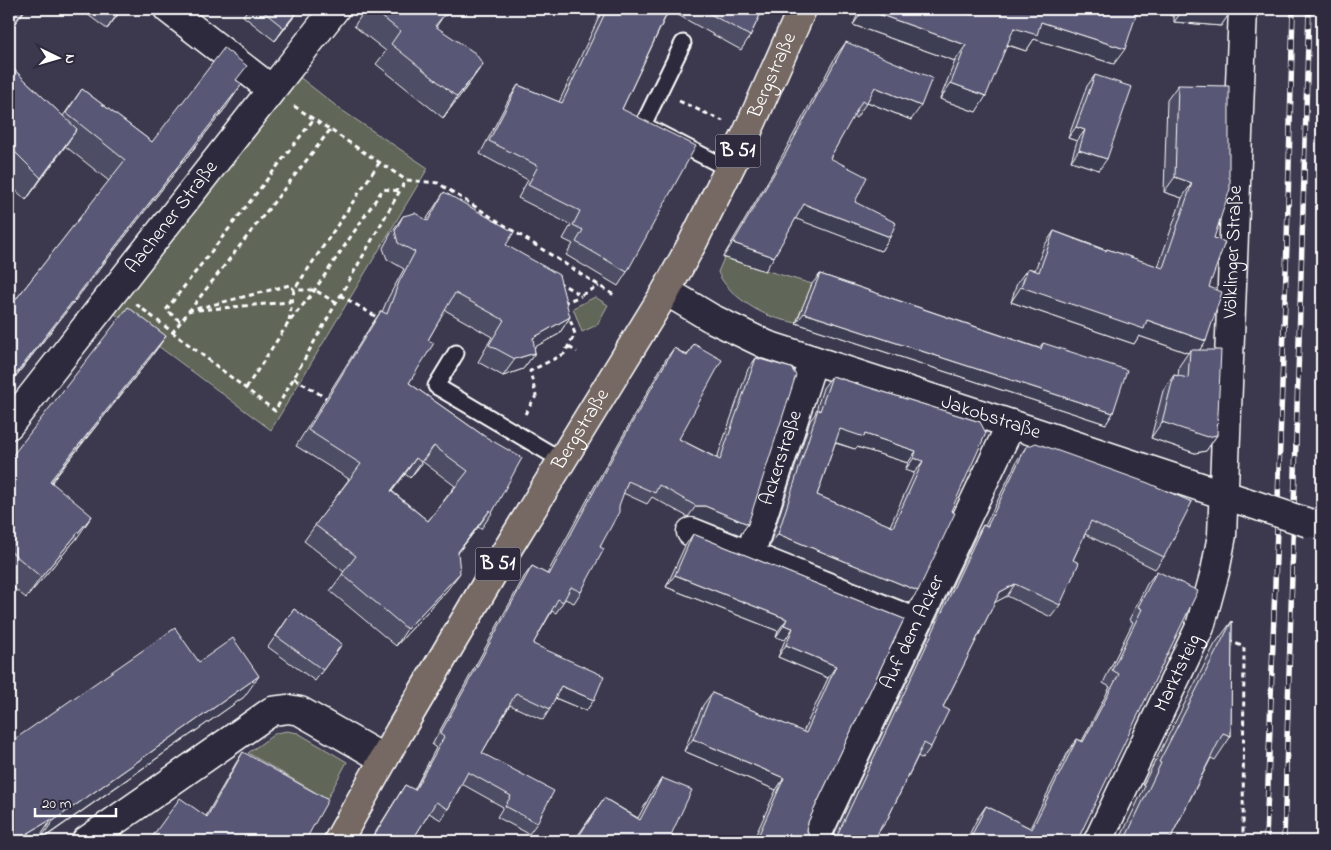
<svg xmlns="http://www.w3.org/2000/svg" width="1331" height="850" viewBox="0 0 1331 850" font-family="'Indie Flower',sans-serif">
<rect width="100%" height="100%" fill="#3c384e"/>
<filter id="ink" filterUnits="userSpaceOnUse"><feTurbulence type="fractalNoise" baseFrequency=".02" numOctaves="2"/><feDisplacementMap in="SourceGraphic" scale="10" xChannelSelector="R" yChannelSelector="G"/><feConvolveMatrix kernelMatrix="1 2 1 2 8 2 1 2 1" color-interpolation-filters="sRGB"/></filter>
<g filter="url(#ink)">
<g fill="#606658" stroke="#b0b2ac">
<polygon points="288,68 340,109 428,168 271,430 103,305"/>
<path d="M724,258L812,284L796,323C789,321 781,320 773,317C754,311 725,291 718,272Z"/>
<polygon points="595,297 608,305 597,325 582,332 573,308"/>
<polygon points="287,731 298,733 347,762 327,799 248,753 276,733"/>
</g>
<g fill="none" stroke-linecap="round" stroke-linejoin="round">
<defs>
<g id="lane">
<polyline points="683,43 643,125 729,169"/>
<polyline points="456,353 436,386 563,461"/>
</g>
<g id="street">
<polyline points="168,9 271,89"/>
<path id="s1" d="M9,425L335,9"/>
<polyline points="691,532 917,623"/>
<path id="s2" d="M750,555L813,360"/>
<polyline points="86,841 272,711 288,709 300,711 384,759"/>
<path id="s3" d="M814,841L1011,424"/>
<path id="s4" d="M1098,841L1200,627L1215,572L1222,535L1243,9"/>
</g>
<g id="secondary">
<path id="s5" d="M666,291L711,318L767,345L1011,424L1264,508"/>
</g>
<g id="primary">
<path id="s6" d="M338,841L399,732L494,571L666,291L693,242L747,133L802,9"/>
</g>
</defs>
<use href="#lane" stroke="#fff" stroke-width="19"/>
<use href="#street" stroke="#fff" stroke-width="31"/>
<use href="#secondary" stroke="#fff" stroke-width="31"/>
<use href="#primary" stroke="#fff" stroke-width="31"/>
<g stroke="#fff" stroke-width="3" stroke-dasharray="5 4" stroke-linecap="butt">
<polyline points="679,101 723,121"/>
<polyline points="294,106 406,180 438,183 614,295"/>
<polyline points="558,282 581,295 599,286"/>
<polyline points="340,295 380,319"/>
<polyline points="563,303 581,296"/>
<polyline points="136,304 275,411 406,180"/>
<polyline points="198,310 289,302 292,295"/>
<polyline points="188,311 290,285 294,290 315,290 336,303"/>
<polyline points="180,321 166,310 313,120"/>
<polyline points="289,321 294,290 379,163"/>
<polyline points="172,333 330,130"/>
<polyline points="569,347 577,352"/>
<polyline points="294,378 326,398"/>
<polyline points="246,388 289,322 312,294 383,189 400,191"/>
<polyline points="525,414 536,396 530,371 564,354 575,334 569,316"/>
<polyline points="1228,640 1244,647 1243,841"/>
</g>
<use href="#lane" stroke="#2f2a3d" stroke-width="15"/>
<use href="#street" stroke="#2f2a3d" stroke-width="28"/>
<use href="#secondary" stroke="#2f2a3d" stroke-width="28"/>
<use href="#primary" stroke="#766964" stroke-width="28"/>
<defs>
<g id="rail">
<polyline points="1266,841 1287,243 1293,9"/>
<polyline points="1284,841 1309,9"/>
</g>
</defs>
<use href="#rail" stroke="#fff" stroke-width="5.5"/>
<use href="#rail" stroke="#2f2a3d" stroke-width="4" stroke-dasharray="11" stroke-linecap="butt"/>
<defs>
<polyline id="secondary-bridge" points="1264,508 1309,523"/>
</defs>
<use href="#secondary-bridge" stroke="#fff" stroke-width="31" stroke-linecap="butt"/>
<use href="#secondary-bridge" stroke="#2f2a3d" stroke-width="28"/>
</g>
<g fill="#4d4d65" stroke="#fff" fill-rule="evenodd">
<polygon points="80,9 122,9 107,29"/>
<polygon points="248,9 300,9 275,41 243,16"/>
<polygon points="366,9 451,9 446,16 444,15 436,27 469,84 443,118 376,64 386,51 354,26"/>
<polygon points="603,9 763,9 750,36 741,50 669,10 622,109 627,272 618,286 566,255 573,244 563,239 571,225 518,198 528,180 480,154 509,99 518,85 559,102"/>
<polygon points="860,9 953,9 967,13 968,9 1138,9 1114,64 1034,39 1026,51 1007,45 976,112 940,99 955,61 853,25"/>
<polygon points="1170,9 1231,9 1221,26 1174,22 1174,17 1170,15"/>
<polygon points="846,42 911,120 867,102 856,118 853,116 830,158 855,202 890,237 881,251 796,218 765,271 723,257 775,169 836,56"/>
<polygon points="9,65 63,116 82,89 152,142 237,80 227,106 9,385 9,308 109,181 65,146 26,200 9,184"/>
<polygon points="1095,75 1099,170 1071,161 1077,141 1068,138 1087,86"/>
<polygon points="1178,85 1214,238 1209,287 1206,341 1199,350 1217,435 1206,451 1195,453 1151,438 1163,391 1174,375 1178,376 1179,366 1188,353 1139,336 1134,344 1011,302 1017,283 1028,268 1035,270 1044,246 1054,231 1106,250 1107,249 1158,267 1182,198 1164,192 1167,100"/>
<path d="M444,192L506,245L570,317L559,334L534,347L535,353L523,369L503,376L478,362L492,337L445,310L428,340L409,383L484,436L492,513L481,529L478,527L458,553L448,589L396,646L330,591L344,572L304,541L349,479L296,446L370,327L381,311L382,312L388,298L404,269L387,259L383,248L391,233L403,216L426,220L433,209ZM423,462L455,486L428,521L392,491L405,474L410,478Z"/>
<polygon points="820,274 1039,348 1043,343 1113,413 1106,424 796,323 812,284"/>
<polygon points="166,336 151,357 52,482 77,538 26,598 9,584 9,460"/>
<polygon points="694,344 679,439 717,458 748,369 756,358 748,524 740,535 697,518 688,517 652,497 647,504 623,493 581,592 574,603 565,599 556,613 552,611 533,644 594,700 586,711 555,698 550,709 543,720 510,705 482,753 537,823 529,834 497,817 503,807 462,784 448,809 441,820 429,813 412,841 370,841 398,796 405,785 414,790 436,748 432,745 524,577 532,566 547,574 598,480 666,359 674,348 687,355"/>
<path d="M832,376L980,422L951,511L909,603L769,547L810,421L815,414L823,388ZM835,443L855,449L857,447L908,463L905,470L914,473L890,526L817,495Z"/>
<polygon points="1026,447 1164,557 1155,569 1085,534 1073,560 1060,605 1051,617 1007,596 995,602 943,707 931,747 922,759 918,756 886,822 877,834 874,841 831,841 975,538 983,525 985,526 1018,459"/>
<polygon points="693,534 904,619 808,822 807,831 810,838 814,841 753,841 776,790 684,751 703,705 712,693 803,732 828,678 778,657 785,640 776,637 778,631 666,587 685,546"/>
<polygon points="1157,571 1077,841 966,841 977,819 986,806 1030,828 1068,752 1077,739 1082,741 1110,687 1103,683 1133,622 1129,620 1147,584"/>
<polygon points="294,609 342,644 315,681 268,647"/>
<polygon points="1232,621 1231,736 1215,760 1211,758 1169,841 1119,841 1145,786 1143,785 1215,644"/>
<polygon points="199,662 244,697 40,841 9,841"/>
<polygon points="243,752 305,841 206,816 236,763"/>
<polygon points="662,778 671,835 684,841 574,841 604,798 638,818 652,792"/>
</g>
<g fill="#3e3e53" stroke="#fff">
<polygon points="25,9 26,9 9,31 9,30"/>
<polygon points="121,9 122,9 107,29"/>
<polygon points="299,9 300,9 275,41 284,28"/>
<polygon points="864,9 966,45 955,61 853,25"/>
<polygon points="1184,9 1207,9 1231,11 1221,26 1174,22"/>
<polygon points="1041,22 1125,49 1114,64 1034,39 1026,51 1003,43 1014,28"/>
<polygon points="483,64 469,84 443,118 457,97"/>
<polygon points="951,83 986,96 976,112 940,99"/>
<polygon points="242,84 227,106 9,385 9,383"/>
<polygon points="875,87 921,106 911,120 865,101"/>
<polygon points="1076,127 1085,130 1077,141 1068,138"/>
<polygon points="77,129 62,151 26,200 41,178"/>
<polygon points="1079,150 1107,159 1099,170 1071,161"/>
<polygon points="1175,177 1192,183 1182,198 1164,192"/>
<polygon points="804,204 890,237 881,251 794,218"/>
<polygon points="733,243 774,257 765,271 723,257"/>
<polygon points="1021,287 1147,320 1206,341 1195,356 1190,350 1188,353 1139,336 1134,344 1011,302"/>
<polygon points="804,313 1113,413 1106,424 796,323"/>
<polygon points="570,317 559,334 522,354 533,338"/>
<polygon points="166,336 151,357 35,502 50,481"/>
<polygon points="535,353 523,369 503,376 515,359"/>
<polygon points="1162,422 1217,435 1206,451 1195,453 1151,438"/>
<polygon points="840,429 865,434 916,451 908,463 857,447 855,449 831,441"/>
<polygon points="434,446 423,462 410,478 421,462"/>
<polygon points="416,458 405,474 380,507 391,491"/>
<polygon points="914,458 923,461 914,473 905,470"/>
<polygon points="696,506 705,506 748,524 740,535 697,518 688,517"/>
<polygon points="490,510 478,527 446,568 458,552"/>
<polygon points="92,516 77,538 26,598 41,577"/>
<polygon points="778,534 918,591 909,603 769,547"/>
<polygon points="460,573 448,589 396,646 407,629"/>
<polygon points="675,575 787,619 778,631 666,587"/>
<polygon points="1015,584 1007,596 992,604 1000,592"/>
<polygon points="784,625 793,628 785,640 776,637"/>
<polygon points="786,645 836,666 828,678 778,657"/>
<polygon points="259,676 244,697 39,841 53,821"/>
<polygon points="561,686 594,700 586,711 553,697"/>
<polygon points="693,739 784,778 776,790 684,751"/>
<polygon points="52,819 37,841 15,841"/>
</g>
<g fill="#595976" stroke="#fff" fill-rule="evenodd">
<polygon points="9,9 25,9 9,30"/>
<polygon points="260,9 299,9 284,28"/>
<polygon points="372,9 439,9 444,15 435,26 475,53 483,64 457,97 391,44 400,31"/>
<polygon points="607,9 669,9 622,109 696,146 627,272 576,242 583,230 573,225 580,211 528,185 538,166 489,141 518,85 562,103"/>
<polygon points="701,9 763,9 750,36"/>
<polygon points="864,9 953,9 972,15 974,9 1138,9 1125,49 1041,22 1037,35 1014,28 986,96 951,83 966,45"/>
<polygon points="1207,9 1231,9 1231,11"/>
<polygon points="846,42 932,78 921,106 875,87 866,104 862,101 830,158 867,177 855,202 896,223 890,237 804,204 774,257 733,243 785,155"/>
<polygon points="224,48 247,66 236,80 242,84 9,383 9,308 125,160 66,113 82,89 152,142"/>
<polygon points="9,65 77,129 41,178 9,146"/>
<polygon points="1095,75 1132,87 1107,159 1079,150 1085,130 1076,127"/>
<polygon points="1178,85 1229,86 1229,178 1230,178 1230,189 1214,238 1225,242 1209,287 1222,292 1206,341 1147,320 1144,329 1021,287 1028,268 1039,272 1054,231 1106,251 1107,249 1163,268 1192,183 1175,177"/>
<path d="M444,192L514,232L506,245L559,275L570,317L533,338L535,353L515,359L489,345L504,320L455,293L428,340L434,343L409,383L484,436L522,458L492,513L490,510L458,552L460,573L407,629L342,574L356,556L315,525L361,464L308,430L381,311L387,314L399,282L415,252L398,243L395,231L403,216L415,213L428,221ZM434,446L468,471L428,521L391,491L416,458L421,462Z"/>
<polygon points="820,274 1041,349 1043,343 1127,370 1113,413 804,313"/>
<polygon points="128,307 166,336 50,481 92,516 41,577 9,550 9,460"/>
<polygon points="694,344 722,360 679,439 720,460 756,358 791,368 796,375 748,524 705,506 696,506 659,485 655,493 628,481 619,506 619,512 600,547 604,549 581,592 571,587 563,602 558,599 533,644 604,676 594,700 561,686 550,709 516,693 482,753 554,791 537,823 505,806 511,796 468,772 448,809 436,802 412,841 371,841 405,785 415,790 444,737 440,734 532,566 549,575 606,469 674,348 687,356"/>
<polygon points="1190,350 1221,350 1217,435 1207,437 1162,422 1174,375 1188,378"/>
<path d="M832,376L980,422L986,433L951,511L955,513L918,591L778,534L818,409L820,411ZM840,429L864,437L865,434L916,451L914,458L923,461L893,527L817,495Z"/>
<polygon points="1036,443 1148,483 1192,502 1164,557 1091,521 1073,560 1079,563 1060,605 1015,584 1000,592 943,707 949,710 931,747 924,743 886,822 884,821 874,841 832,841 837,836 983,525 987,527 1026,447"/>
<polygon points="693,534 904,619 808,822 807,831 810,838 814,841 756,841 784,778 693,739 712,693 806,733 836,666 786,645 793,628 784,625 787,619 675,575"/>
<polygon points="1157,571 1198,591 1077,841 969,841 986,806 1032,829 1077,739 1083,742 1119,674 1112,670 1142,609 1138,607"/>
<polygon points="294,609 342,644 323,670 276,636"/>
<polygon points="1232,621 1231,736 1223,733 1169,841 1124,841 1161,763 1159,762"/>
<polygon points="175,628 199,662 233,638 259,676 53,821 52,819 15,841 9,841 9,743"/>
<polygon points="243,752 328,800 305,841 149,841 180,798 207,817"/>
<polygon points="662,778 692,790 671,835 684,841 582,841 577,839 604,798 640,820"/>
</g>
</g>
<g text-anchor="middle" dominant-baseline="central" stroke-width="4.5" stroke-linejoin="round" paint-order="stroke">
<g fill="#2f2a3d" stroke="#c1bfc5" stroke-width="1">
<rect x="715.5" y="134.5" width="45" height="33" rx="4"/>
<rect x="475.5" y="547.5" width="45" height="33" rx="4"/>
</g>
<g font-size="19" font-weight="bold" fill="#fff">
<text x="738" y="151">B 51</text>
<text x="498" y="564">B 51</text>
</g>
<g font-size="20" fill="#fff" stroke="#2f2a3d">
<text stroke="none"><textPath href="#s6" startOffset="881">Bergstraße</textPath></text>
<text stroke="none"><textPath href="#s1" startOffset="264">Aachener Straße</textPath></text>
<text stroke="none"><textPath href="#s4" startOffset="615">Völklinger Straße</textPath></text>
<text stroke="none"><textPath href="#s5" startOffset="350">Jakobstraße</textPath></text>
<text stroke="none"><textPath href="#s6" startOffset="478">Bergstraße</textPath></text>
<text stroke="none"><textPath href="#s2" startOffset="102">Ackerstraße</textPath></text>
<text stroke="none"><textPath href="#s3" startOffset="231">Auf dem Acker</textPath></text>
<text stroke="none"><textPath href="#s4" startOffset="186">Marktsteig</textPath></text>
</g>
</g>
<rect width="1331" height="850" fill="none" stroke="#2f2a3d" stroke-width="30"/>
<rect x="15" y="15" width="1301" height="820" fill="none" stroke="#fff" stroke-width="2" filter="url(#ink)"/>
<g transform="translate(58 58) rotate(95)" stroke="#2f2a3d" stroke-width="4" paint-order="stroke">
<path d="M0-4L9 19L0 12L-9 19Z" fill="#ffffff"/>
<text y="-8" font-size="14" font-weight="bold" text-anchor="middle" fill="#ffffff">N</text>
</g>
<path d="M35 808v8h81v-8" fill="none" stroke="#ffffff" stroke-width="2.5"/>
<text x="42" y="808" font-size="15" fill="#ffffff" stroke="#2f2a3d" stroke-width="4" paint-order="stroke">20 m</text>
</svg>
